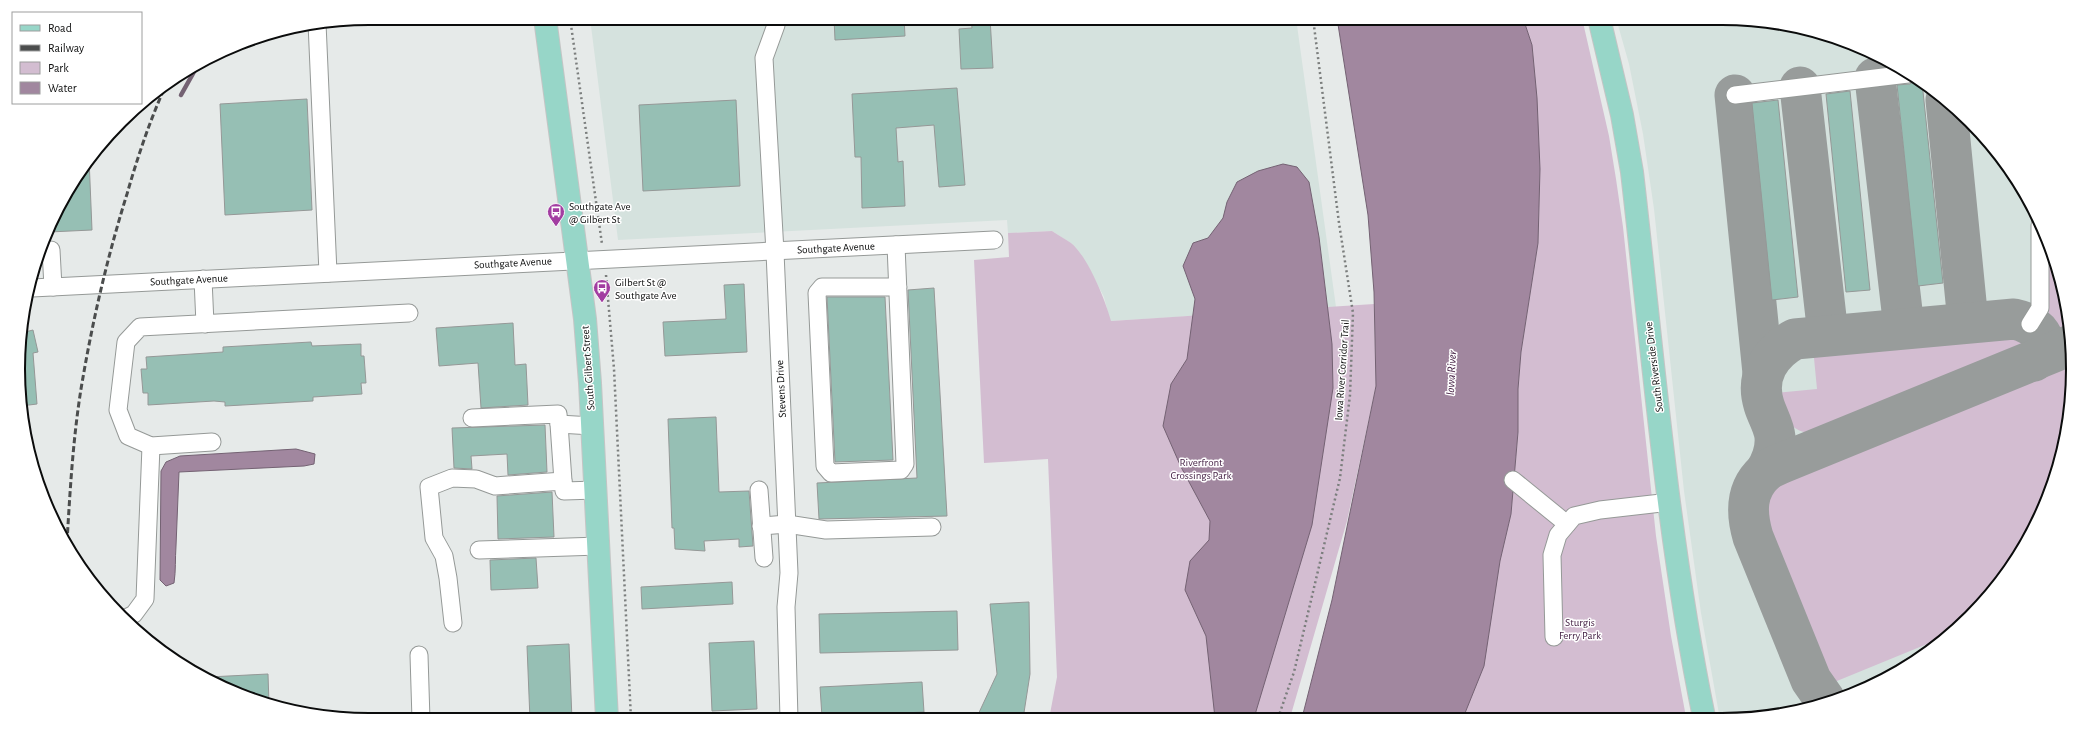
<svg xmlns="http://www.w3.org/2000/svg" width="2091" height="738" viewBox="0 0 2091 738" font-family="'Alegreya Sans',sans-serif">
<rect width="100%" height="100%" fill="#e6eae9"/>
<g fill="#d5e2de">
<polygon points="590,18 1296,18 1336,307 1110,321 1104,297 1088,266 1072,244 1052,231 1008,233 1007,220 618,240"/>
<polygon points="1616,18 1722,18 1813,30 1877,54 1935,90 1986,137 2026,193 2054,256 2070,323 2072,392 2061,460 2026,545 1954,633 1877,684 1768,717 1720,717 1719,714 1701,613 1684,491 1654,209 1643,134 1629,64"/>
</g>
<g fill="#d3bdd1">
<polygon points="1523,18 1582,18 1609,136 1616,179 1623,227 1656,536 1671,636 1686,717 1463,718 1511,514 1518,432 1518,389 1521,352 1538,243 1540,169 1532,45"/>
<path d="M1052,231C1058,235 1065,239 1071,243C1088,257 1105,299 1111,321L1374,304L1376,386L1347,521L1290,718L1049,719L1057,677L1048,459L984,463L974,260L1009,257L1008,233Z"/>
<polygon points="2046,238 2054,256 2070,323 2070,332 2060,332 2049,321"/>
<path d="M2008,331L2021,333L2020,335L2027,340V347L2018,352L2019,353L1822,433C1794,437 1779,418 1774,393L1817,389L1813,348Z"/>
<polygon points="2071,358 2072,392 2061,460 2026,545 1954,633 1832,683 1825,678 1819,667 1779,567 1767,530 1764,508 1778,483 1813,467 1815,462"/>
</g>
<g fill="#a1879f" stroke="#746273">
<polygon points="1337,18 1523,18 1532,45 1537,98 1540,169 1538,243 1521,352 1518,389 1518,432 1511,514 1500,561 1484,666 1463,718 1302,718 1332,600 1376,386 1374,292 1368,215"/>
<polygon points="1283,164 1297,167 1309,182 1319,237 1332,344 1333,388 1312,525 1254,718 1215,718 1206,636 1185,590 1190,561 1209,540 1210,521 1181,467 1163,426 1171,384 1187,359 1195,299 1183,266 1193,243 1208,238 1223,218 1227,202 1237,182 1258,171"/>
<path d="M296,449L315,454L314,464L304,466L179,472C178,497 177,521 176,546C175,559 176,570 174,583L166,586L160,580L161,471L166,462L180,456Z"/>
</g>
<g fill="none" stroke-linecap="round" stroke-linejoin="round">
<polyline stroke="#746273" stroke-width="4.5" points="181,95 195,70"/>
<g stroke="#989c9b" stroke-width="41">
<polyline points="1875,78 1904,328"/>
<polyline points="1800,87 1828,335"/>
<polyline points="1735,95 1763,373"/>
<polyline points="1946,100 1968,322"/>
<path d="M1765,472C1772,461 1776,450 1775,437C1774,426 1767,415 1764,405C1755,376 1770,352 1795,339L2014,319C2037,324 2055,340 2034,361"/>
<path d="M1825,700L1811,680L1753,537C1746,513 1745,490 1765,472C1770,468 1777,465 1782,463L2071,345"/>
</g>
</g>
<g fill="#96bfb4" stroke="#959897">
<polygon points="834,18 904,18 905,36 835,40"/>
<polygon points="971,18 990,18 993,68 961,69 959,29 972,28"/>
<polygon points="1917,79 1922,82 1943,283 1918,286 1897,85 1910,84"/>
<polygon points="957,88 965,185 939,187 934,125 896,128 898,162 903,161 905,206 862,208 861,157 855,157 852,94"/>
<polygon points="1850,91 1870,290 1846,292 1826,94"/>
<polygon points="307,99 312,210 225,215 220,104"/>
<polygon points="736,100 740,186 643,191 639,105"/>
<polygon points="1778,100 1798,297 1772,300 1752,103"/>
<polygon points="89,158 92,230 49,232 54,214"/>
<polygon points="744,284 747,352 665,356 663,322 726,319 724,285"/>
<polygon points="934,288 947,516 819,519 817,483 917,478 908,290"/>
<polygon points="827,297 885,297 893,460 835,462"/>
<polygon points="513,323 515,365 526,364 528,405 481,408 478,363 439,366 436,328"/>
<polygon points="33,330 38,352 33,353 37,404 21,406 19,392 21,333"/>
<polygon points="311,342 312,346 361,344 361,356 364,356 366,383 361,383 362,394 313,397 313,401 225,406 225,402 214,401 148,405 148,393 143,393 141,369 147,369 146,357 223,352 223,347"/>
<polygon points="716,417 719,492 749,491 753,546 739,547 739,539 704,541 705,551 675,549 674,528 672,528 668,419"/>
<polygon points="545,425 547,472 508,475 507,454 471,456 472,469 454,468 452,428"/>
<polygon points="552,492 554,537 498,539 497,496"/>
<polygon points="536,558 538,588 491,590 490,560"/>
<polygon points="732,582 733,604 642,609 641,587"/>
<polygon points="1029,602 1030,674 1023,719 976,719 997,674 990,604"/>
<polygon points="957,611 958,650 820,653 819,614"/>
<polygon points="754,641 757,709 712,711 709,643"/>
<polygon points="569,644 572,720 530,720 527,646"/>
<polygon points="268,674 269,704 209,677"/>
<polygon points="922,682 924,712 822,717 820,687"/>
</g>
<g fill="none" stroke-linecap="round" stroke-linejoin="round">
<defs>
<g id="minor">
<polyline points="776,18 776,25 764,58 775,252 789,573 786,607 789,719"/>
<polyline points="317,23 328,273"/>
<polyline points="1735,95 1908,74"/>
<polyline points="896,245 905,464 901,470 831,473 825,466 817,293 822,287 898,287"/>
<polyline points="43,250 51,250 53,287"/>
<polyline points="203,279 205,324"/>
<polyline points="32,288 994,240"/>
<polyline points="2030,324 2040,308 2040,225"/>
<polyline points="472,418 558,414 559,424 592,426"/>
<polyline points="559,424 563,481"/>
<polyline points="212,442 151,446 128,436 118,410 126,342 140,327 409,313"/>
<polyline points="1513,480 1567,524"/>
<polyline points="759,490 764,558"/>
<polyline points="761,526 787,524 826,530 932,527"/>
<polyline points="479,550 599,546"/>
<polyline points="124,619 134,614 145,599 151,446"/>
<polyline points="453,623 448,578 444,556 434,538 429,487 452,478 476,479 495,486 563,481 564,491 596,490"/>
<polyline points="1554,637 1552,555 1558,535 1574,516 1600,510 1670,502"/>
<polyline points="419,655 421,720"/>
</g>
<g id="major">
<polyline points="545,18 585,319 590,383 607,719"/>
<path d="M1599,18L1622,115L1632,172C1653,353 1667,538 1704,717"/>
</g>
</defs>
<use href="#minor" stroke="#959997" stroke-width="19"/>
<use href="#major" stroke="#c4c5c5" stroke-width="24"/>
<g stroke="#7b7e7d" stroke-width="2.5" stroke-dasharray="2 3" stroke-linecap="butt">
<polyline points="570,18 602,244"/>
<polyline points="606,275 614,369 631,719"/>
<polyline points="1278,718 1294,672 1340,478 1350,395 1353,313 1339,223 1313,18"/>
</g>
<use href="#minor" stroke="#fff" stroke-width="17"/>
<use href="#major" stroke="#97d6c8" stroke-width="22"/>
<path stroke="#4b4d4d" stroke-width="3" stroke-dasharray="6 3" stroke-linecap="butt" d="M67,542C70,491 73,439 81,389C92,323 107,258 127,194C137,159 149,123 164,89"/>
</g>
<defs>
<symbol id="bus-pin" viewBox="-11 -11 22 30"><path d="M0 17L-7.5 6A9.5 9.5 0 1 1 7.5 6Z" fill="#a23da1" stroke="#fff"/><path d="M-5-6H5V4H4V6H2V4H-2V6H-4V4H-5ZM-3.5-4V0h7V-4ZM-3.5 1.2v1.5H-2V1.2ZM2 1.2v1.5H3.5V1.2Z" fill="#fff"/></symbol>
</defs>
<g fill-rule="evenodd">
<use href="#bus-pin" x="546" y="202" width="20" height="27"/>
<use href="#bus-pin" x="592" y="278" width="20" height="27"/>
</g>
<g text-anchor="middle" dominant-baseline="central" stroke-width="3" stroke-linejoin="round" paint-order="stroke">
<g font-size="11" fill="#0b0c0c" stroke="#fff" text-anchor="start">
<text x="569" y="206">Southgate Ave<tspan x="569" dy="13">@ Gilbert St</tspan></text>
<text x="615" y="282">Gilbert St @<tspan x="615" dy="13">Southgate Ave</tspan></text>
</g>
<g font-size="11" fill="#0b0c0c" stroke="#fff">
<text transform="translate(836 248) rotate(-3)">Southgate Avenue</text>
<text transform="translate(513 263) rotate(-3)">Southgate Avenue</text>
<text transform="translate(189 280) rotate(-3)">Southgate Avenue</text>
<text transform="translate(1654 367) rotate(-97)">South Riverside Drive</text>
<text transform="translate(588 368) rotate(-94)">South Gilbert Street</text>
<text transform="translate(1342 370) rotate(-86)">Iowa River Corridor Trail</text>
<text transform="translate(781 389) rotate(-93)">Stevens Drive</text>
</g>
<g font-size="11" fill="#421e42" stroke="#fff">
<text x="1201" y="462">Riverfront<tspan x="1201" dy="13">Crossings Park</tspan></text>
<text x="1580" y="622">Sturgis<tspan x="1580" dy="13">Ferry Park</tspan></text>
</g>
<g font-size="12" font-style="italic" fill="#462145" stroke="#fff">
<text transform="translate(1451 373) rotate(-87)">Iowa River</text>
</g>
</g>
<path d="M0 0H2091V738H0ZM369 25H1722A344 344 0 0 1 2066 369V369A344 344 0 0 1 1722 713H369A344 344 0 0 1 25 369V369A344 344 0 0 1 369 25Z" fill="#fff" fill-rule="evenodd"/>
<path fill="none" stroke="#0b0c0c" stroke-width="2" d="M369 25H1722A344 344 0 0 1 2066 369V369A344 344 0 0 1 1722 713H369A344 344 0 0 1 25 369V369A344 344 0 0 1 369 25Z"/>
<rect x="12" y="12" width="130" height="92" fill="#ffffff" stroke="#9d9e9e"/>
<rect x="20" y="25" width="20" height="6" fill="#97d6c8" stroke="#9d9e9e"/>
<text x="48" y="32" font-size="12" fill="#0b0c0c">Road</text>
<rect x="20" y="45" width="20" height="6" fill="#4b4d4d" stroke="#9d9e9e"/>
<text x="48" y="52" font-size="12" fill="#0b0c0c">Railway</text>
<rect x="20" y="62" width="20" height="12" fill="#d3bdd1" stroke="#9d9e9e"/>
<text x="48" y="72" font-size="12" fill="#0b0c0c">Park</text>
<rect x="20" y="82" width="20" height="12" fill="#a1879f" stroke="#9d9e9e"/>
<text x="48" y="92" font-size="12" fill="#0b0c0c">Water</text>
</svg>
